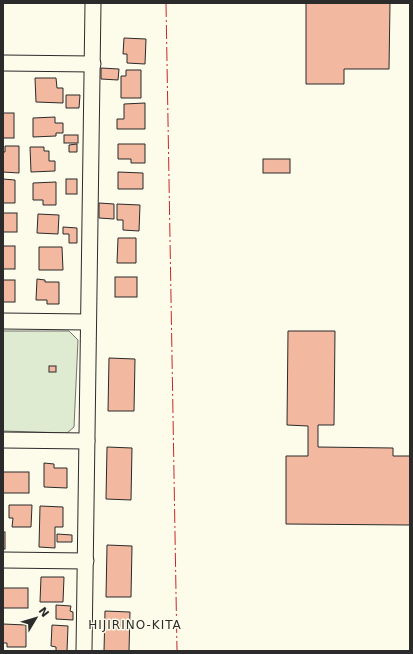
<svg xmlns="http://www.w3.org/2000/svg" width="413" height="654" viewBox="0 0 413 654" font-family="'DejaVu Sans',sans-serif">
<rect width="100%" height="100%" fill="#fdfbea"/>
<polygon fill="#deebd1" stroke="#74746e" points="3,331 69,331 78,340 74,427 67,433 3,431"/>
<g fill="#f2b8a0" stroke="#2b2b2b">
<polygon points="306,3 390,3 389,69 344,69 344,84 306,84"/>
<polygon points="124,38 146,39 145,64 127,63 127,54 123,54"/>
<polygon points="101,68 119,69 118,80 101,79"/>
<polygon points="126,70 141,70 141,98 121,98 121,76 126,76"/>
<polygon points="35,78 56,78 57,88 63,88 63,103 36,102"/>
<polygon points="66,95 80,95 79,108 66,108"/>
<polygon points="145,103 145,129 117,129 117,119 124,119 124,104"/>
<rect x="3" y="113" width="11" height="25"/>
<polygon points="55,117 55,123 63,123 63,133 56,133 56,136 33,137 33,118"/>
<rect x="64" y="135" width="14" height="8"/>
<polygon points="77,144 77,152 69,152 69,145"/>
<polygon points="118,144 145,144 145,163 131,163 131,159 118,159"/>
<polygon points="5,146 19,146 19,173 3,172 3,152 5,152"/>
<polygon points="30,147 44,147 44,151 49,151 49,161 55,161 55,171 31,172"/>
<rect x="263" y="159" width="27" height="14"/>
<polygon points="118,172 143,173 143,189 118,189"/>
<polygon points="3,179 15,180 15,203 3,203"/>
<rect x="66" y="179" width="11" height="15"/>
<polygon points="56,182 56,205 43,205 43,200 33,200 33,183"/>
<polygon points="99,203 114,204 114,219 99,218"/>
<polygon points="117,204 140,205 139,231 123,230 123,220 117,220"/>
<rect x="3" y="213" width="14" height="19"/>
<polygon points="38,214 59,215 58,234 37,233"/>
<polygon points="63,227 77,228 77,243 69,243 69,234 63,234"/>
<polygon points="118,238 136,238 136,263 117,263"/>
<rect x="3" y="246" width="12" height="23"/>
<polygon points="39,247 62,247 63,270 39,270"/>
<rect x="115" y="277" width="22" height="20"/>
<polygon points="37,279 45,280 45,282 59,282 59,304 47,304 47,300 36,300"/>
<rect x="3" y="280" width="12" height="22"/>
<polygon points="288,331 335,331 334,425 318,425 318,447 393,448 393,456 410,456 410,525 286,524 286,456 308,456 308,426 287,425"/>
<polygon points="109,358 135,359 134,411 108,411"/>
<rect x="49" y="366" width="7" height="6"/>
<polygon points="107,447 132,448 131,500 106,499"/>
<polygon points="44,463 54,464 54,468 67,468 67,488 44,487"/>
<rect x="3" y="472" width="26" height="21"/>
<polygon points="9,505 32,505 31,527 12,527 13,518 9,518"/>
<polygon points="40,506 63,507 63,527 55,527 55,548 39,547"/>
<rect x="3" y="532" width="2" height="17"/>
<polygon points="57,534 72,535 72,542 57,542"/>
<polygon points="107,545 132,546 131,597 106,597"/>
<polygon points="41,577 64,577 63,602 40,602"/>
<rect x="3" y="588" width="25" height="20"/>
<polygon points="56,605 71,606 70,611 73,612 73,620 56,619"/>
<polygon points="105,611 130,612 129,651 104,651"/>
<polygon points="3,624 26,625 26,647 7,647 7,643 3,643"/>
<polygon points="52,625 68,626 67,651 56,651 56,647 51,646"/>
</g>
<g fill="none" stroke-linecap="round" stroke-linejoin="round">
<defs>
<g id="street">
<polyline points="3,63 93,64"/>
<polyline points="3,321 88,322"/>
<polyline points="3,440 87,441"/>
<polyline points="3,560 86,561"/>
<polyline points="84,651 93,3"/>
</g>
</defs>
<use href="#street" stroke="#2b2b2b" stroke-width="17"/>
<use href="#street" stroke="#fdfbea" stroke-width="15"/>
<polyline stroke="#c62828" stroke-width="1" stroke-dasharray="14 3 2 3" stroke-linecap="butt" points="166,3 177,651"/>
</g>
<g text-anchor="middle" dominant-baseline="central" stroke-width="3" stroke-linejoin="round" paint-order="stroke">
<g font-size="12" letter-spacing="1" fill="#2b2b2b" stroke="#fdfbea">
<text x="135" y="625">HIJIRINO-KITA</text>
</g>
</g>
<rect width="413" height="654" fill="none" stroke="#2b2b2b" stroke-width="8"/>
<g transform="translate(36 618) rotate(52)" stroke="#fdfbea" stroke-width="3" paint-order="stroke">
<path d="M0-3L7 15L0 10L-7 15Z" fill="#2b2b2b"/>
<text y="-6" font-size="11" font-weight="bold" text-anchor="middle" fill="#2b2b2b">N</text>
</g>
</svg>
